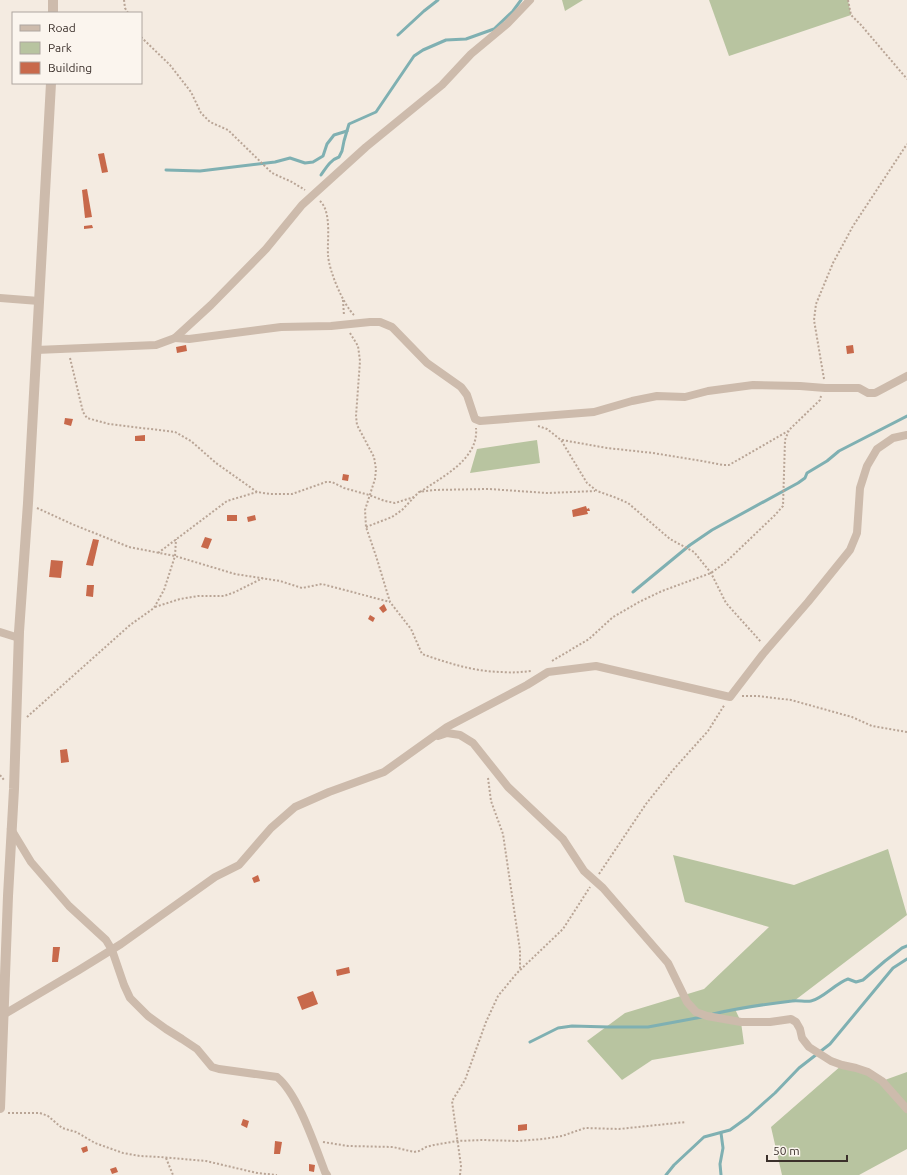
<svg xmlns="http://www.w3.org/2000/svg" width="907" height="1175" viewBox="0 0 907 1175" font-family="Ubuntu,sans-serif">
<rect width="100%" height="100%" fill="#f4ebe1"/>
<g fill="#b8c4a0">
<polygon points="562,0 583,0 565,11"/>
<polygon points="709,0 848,0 851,15 729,56"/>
<polygon points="537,440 540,463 470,473 477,449"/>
<polygon points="888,849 907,915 794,1001 735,1009 741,1022 744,1044 652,1060 622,1080 587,1041 625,1013 704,989 769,927 685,902 673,855 794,885"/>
<polygon points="842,1065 882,1081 907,1072 907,1149 859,1175 782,1175 771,1127"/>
</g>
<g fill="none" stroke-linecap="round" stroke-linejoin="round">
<g stroke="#7fb0b2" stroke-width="3">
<polyline points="398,35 424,11 438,0"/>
<polyline points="166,170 200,171 275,162 290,158 305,163 313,162 323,156 327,144 334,135 347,131"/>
<path d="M321,175C326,168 330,160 339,157L342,151L344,141L349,124L376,112L414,56L423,50L446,40L466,39L494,29L513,11L521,0"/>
<polyline points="633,592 690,545 712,530 798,483 805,478 807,473 827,461 839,451 907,416"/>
<path d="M713,1014C739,1008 766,1004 792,1001C798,1000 805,1002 811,1001C822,999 836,983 848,979L856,982L863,980L885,961L902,948L907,946"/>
<polyline points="530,1042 558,1028 572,1026 609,1027 648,1027 702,1017"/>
<polyline points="666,1175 674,1165 704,1137 730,1130 748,1117 775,1093 799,1068 830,1044 893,968 907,959"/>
<polyline points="721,1175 720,1164 723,1148 721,1133"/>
</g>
</g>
<g fill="#c8694b">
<polygon points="104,153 108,172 102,173 98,154"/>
<polygon points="87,189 92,217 85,218 82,190"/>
<polygon points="92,225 93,228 84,229 84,226"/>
<polygon points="186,345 187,351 177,353 176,347"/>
<polygon points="853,345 854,353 847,354 846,346"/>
<polygon points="65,418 73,419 71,426 64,424"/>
<polygon points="145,435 145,441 135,441 135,436"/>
<polygon points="343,474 349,475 348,481 342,480"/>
<polygon points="586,506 587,509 589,508 590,511 587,511 588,514 573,517 572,510"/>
<rect x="227" y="515" width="10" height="6"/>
<polygon points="255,515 256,520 248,522 247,517"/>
<polygon points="205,537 212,539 208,549 201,547"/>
<polygon points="93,539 99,540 93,566 86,565"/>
<polygon points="51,560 63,561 61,578 49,577"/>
<polygon points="87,585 94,585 93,597 86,596"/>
<polygon points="384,604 387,610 383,613 379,608"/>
<polygon points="370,615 375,618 373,622 368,619"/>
<polygon points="67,749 69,762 61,763 60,750"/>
<polygon points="258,875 260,881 254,883 252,878"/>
<polygon points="53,947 60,947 58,962 52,962"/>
<polygon points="349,967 350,973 337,976 336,970"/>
<polygon points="313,991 318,1004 302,1010 297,997"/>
<polygon points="243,1119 249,1121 247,1128 241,1125"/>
<polygon points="527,1124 527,1130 518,1131 518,1125"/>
<polygon points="275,1141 282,1142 280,1154 274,1154"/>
<polygon points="87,1146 88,1151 83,1153 81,1148"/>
<polygon points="309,1164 315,1165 314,1172 309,1171"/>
<polygon points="116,1167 118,1172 112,1174 110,1169"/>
</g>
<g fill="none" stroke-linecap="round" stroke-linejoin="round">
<g stroke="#b9a596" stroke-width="2" stroke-dasharray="2 2" stroke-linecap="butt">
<polyline points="124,0 125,8 128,13"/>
<polyline points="848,0 851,15 861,25 907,79"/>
<polyline points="141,37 170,65 191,92 201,113 210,122 228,130 272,173 292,182 305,190"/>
<path d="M320,201C332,212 327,241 328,255C329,271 343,304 354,315"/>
<polyline points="343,300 344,316"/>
<path d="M350,333L358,346L360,361L356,416L357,425L374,457L376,469L375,479L365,510L366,527L376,556L390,602L411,629L422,654C448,663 475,672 503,672C513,673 522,672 531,671"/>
<polyline points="70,358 83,412 87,418 109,424 175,432 191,441 216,463 257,492 270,494 292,494 326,482 332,482 344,488 369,495 385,501 395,503 414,497"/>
<polyline points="824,379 814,320 816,304 833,263 853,226 907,144"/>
<polyline points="538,426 547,429 561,440 587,483 597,491 614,497 628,503 670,539 694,552 711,573 726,603 761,642"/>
<polyline points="562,440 607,448 653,453 702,461 723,465 729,465 788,431"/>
<path d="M420,492C442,477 479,459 476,428"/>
<polyline points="37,508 72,524 129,547 175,556 235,574 280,581 302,588 322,584 390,602"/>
<polyline points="366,527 392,517 402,510 419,492 433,490 489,489 547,493 595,491"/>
<polyline points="158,553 227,501 257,492"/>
<polyline points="155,607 180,599 198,596 224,596 235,592 263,578"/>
<polyline points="552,661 589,639 613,617 639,602 662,591 711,573 726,562 775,515 783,506 785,440 789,430 820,400 821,396"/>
<polyline points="742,696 758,696 791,700 852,717 872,726 907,732"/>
<polyline points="27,717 130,625 154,608 164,590 175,556 176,539"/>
<polyline points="0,775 4,780"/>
<polyline points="488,778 491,801 503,834 520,950 520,970"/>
<polyline points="599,874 646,804 673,770 708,731 725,704"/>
<polyline points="8,1113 40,1113 48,1116 62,1128 76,1132 95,1143 123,1153 140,1156 160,1157 206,1161 257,1173 277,1175"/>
<polyline points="323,1142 348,1146 393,1147 414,1152 419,1151 426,1147 434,1145 457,1141 482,1140 518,1141 543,1139 562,1136 585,1128 619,1129 686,1122"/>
<polyline points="166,1158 173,1175"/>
<polyline points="460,1175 461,1166 452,1101 465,1080 486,1022 498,996 517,973 563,929 590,887"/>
</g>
<g stroke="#cdbbac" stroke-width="8">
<polyline points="0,298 39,301"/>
<polyline points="175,338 189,339 281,327 331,326 370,322 380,322 392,327 427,363 461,387 467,395 475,419 480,421 594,412 632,401 657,396 685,397 708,391 753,385 800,386 825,388 859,388 868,393 875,393 907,376"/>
<polyline points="36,350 156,345 175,338 211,305 266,249 302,205 366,147 442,85 471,54 507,24 530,0"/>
<polyline points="0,632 19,638"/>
<polyline points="438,736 447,733 460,735 473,743 508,787 563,839 584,871 603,888 668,963 687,1002 696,1012 707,1016 741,1022 770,1022 791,1019 796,1022 800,1029 802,1038 809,1047 831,1061 842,1065 856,1068 868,1072 882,1081 907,1109"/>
<path d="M11,829L31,862L69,906L106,940L112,950L124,985L130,998L148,1016L166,1029L182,1039L197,1049L212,1067L219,1069L277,1077C298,1094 315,1146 325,1172L327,1175"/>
<polyline points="3,1015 79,970 121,944 215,877 239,865 271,828 295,807 329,792 384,772 447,727 527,685 548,672 596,666 730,697 763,654 808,602 850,550 857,533 860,488 867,466 877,449 893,438 907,435"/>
</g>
<g stroke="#cdbbac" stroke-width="10">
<polyline points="53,13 53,0"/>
<polyline points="0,1108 8,896 14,789 19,632 28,503 51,83"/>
</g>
</g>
<rect x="12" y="12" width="130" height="72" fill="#fbf5ee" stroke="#aea6a0"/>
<rect x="20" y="25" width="20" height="6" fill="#cdbbac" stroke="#aea6a0"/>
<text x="48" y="32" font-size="12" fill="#3b302b">Road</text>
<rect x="20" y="42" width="20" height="12" fill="#b8c4a0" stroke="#aea6a0"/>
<text x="48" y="52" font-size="12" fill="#3b302b">Park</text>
<rect x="20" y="62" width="20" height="12" fill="#c8694b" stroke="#aea6a0"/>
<text x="48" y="72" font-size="12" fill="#3b302b">Building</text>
<path d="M767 1155v6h80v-6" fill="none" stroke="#3b302b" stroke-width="2"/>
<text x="773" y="1155" font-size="12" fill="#3b302b" stroke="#fbf5ee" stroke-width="3" paint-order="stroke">50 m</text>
</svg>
